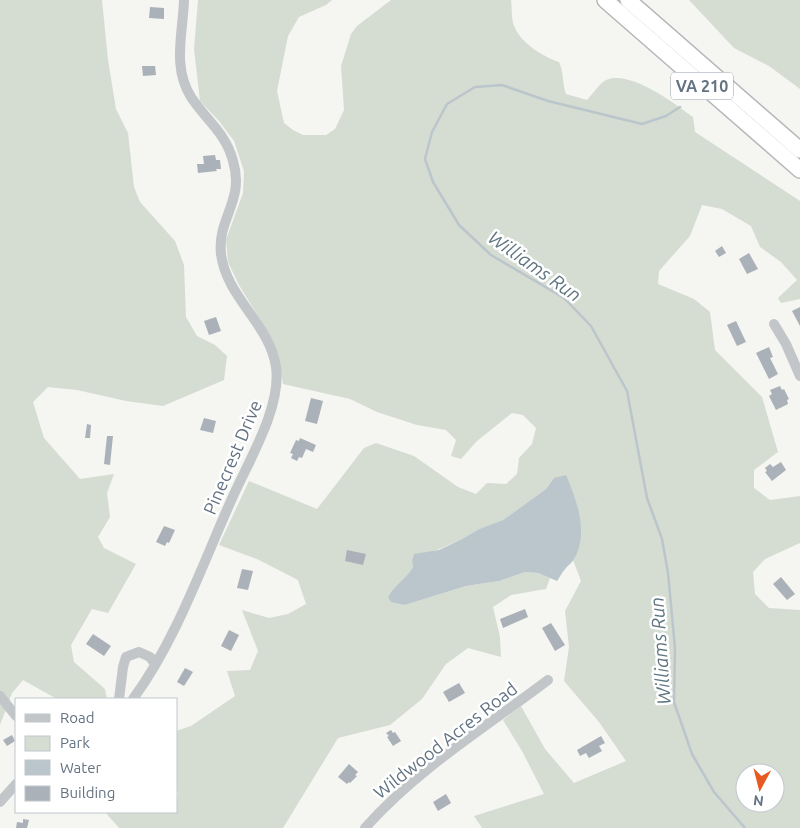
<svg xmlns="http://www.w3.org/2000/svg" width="800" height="828" viewBox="0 0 800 828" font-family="Ubuntu,sans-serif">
<rect width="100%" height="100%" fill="#f5f5f1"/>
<g fill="#d5dcd2" fill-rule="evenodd">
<polygon points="0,0 102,0 108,60 116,109 128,133 134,187 140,202 175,241 184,265 186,317 197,336 215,345 227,356 224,380 163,406 126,401 77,390 48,387 33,402 44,438 80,479 114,474 107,493 110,517 98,537 104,548 136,564 108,613 92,609 71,645 74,662 105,689 107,699 57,699 23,680 12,693 0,725"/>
<path d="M198,0H332L326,5L299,17L288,36L277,91L284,123L293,130L303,135H326L335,129L344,110L341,66L351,34L357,26L391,0H511C512,8 511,21 515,28C522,44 544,57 559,62C564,73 562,83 566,94L587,100C592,95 599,84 606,80C630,69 675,104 693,117L695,132L800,201V299L781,303L778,298L797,280L781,262L760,247L751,226L722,209L702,205L690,236L659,271L658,284L694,299L710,312L715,350L762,397L778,452L754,470V488L770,500L800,496V543L765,559L753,572L755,594L769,608L800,610V828H482L474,816L544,794L522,751L503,720L521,706L545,749L574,783L626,761L599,722L564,681L569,647L565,611L581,581L573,560L580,542L554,478L546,489L503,520L479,529L462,539L412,561L413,567C406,579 394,585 388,597L405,605L466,586L499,581L525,572L538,573L550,578L546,589L511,595L493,607L500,637L501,657L468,648L446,664L422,699L390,725L338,738L283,828H119L105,812H176L178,792L176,789V731L191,726L235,696L227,671L250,670L258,651L242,610L269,618L288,614L306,604L298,580L257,559L219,545L249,481L317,509L364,448L376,443L414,456L458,487L476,494L487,483L506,484L517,474L519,458L532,444L536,428L523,415L512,413L477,441L461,459L451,456L456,440L446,430L417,425L377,412L350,399L283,384L278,355L263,324L239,285L228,262L226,240L243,193L244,171L234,141L219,121L200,101L194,49ZM745,773H775V803H745Z"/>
<polygon points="689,0 800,0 800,89 769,66 734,48"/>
</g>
<path fill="#bbc6cc" d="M566,475C577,501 589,533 574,559C572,563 568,565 566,568C562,572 560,577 557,581L538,573L525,572L499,581L466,586L405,605L391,602L388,597C394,585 406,579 413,567L412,561L414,554L439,550L462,539L479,529L503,520L546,489L554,478Z"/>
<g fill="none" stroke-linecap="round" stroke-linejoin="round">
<polyline stroke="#bbc6cc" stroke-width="2.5" points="680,107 666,116 642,124 548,101 502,85 475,87 447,104 432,132 425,159 433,182 459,225 491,255 564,298 591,326 627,391 647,498 662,539 668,573 675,648 674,702 692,754 714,792 745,828"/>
</g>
<g fill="#aab1b8">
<polygon points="150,7 164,8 164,19 149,18"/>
<polygon points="142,66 155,66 156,75 143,76"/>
<polygon points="215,155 216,160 220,160 221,169 216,169 217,171 198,173 197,164 204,164 203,156"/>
<polygon points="722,246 726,253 719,257 715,251"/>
<polygon points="749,253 758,269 747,274 739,259"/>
<polygon points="800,307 800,326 792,311"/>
<polygon points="216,317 221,331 209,335 204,321"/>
<polygon points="736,321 746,342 737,346 727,325"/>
<polygon points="769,347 773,357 770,358 778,374 769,379 756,353"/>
<polygon points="780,386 782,390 784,389 789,399 787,400 788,404 776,410 769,396 772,394 770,390"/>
<polygon points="311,398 323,401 317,424 305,421"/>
<polygon points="204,418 216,421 213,433 200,430"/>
<polygon points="87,424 91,425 90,438 85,438"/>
<polygon points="107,436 113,436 110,465 104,464"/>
<polygon points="300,438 316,445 313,452 306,449 302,458 299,457 297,461 291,458 293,454 290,453 296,440 299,441"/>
<polygon points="781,462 786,470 772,481 765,472 767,471 765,468 770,464 773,467"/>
<polygon points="164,526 175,530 169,543 167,542 165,546 156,542"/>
<polygon points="347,550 366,554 363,565 345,561"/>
<polygon points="242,569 253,571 248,590 237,588"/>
<polygon points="781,577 795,594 787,600 773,584"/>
<polygon points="525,609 528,617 503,628 500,619"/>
<polygon points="551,623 565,645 555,651 542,628"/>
<polygon points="229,630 239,635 231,651 221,646"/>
<polygon points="93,634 111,646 104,656 86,644"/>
<polygon points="185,668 193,672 184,686 177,682"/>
<polygon points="459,683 465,693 449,702 443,692"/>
<polygon points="391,730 393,733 395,732 401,741 393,746 387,737 389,736 386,733"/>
<polygon points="12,735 15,741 7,746 3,740"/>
<polygon points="601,736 605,743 599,746 602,751 589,758 586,753 580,756 577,750"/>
<polygon points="349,764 358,772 355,775 357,776 350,783 349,782 347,784 338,777"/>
<polygon points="446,794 451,803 438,811 433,802"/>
<polygon points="23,819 29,820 27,828 16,828 17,822 23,823"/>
</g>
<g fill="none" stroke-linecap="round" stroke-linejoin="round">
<defs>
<g id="highway">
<polyline points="605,0 800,170"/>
<polyline points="628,0 800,150"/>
</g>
</defs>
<use href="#highway" stroke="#b5b8bb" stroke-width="18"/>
<g stroke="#c2c6c9" stroke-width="10">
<polyline points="774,324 786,344 800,376"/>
<polyline points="0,696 16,716"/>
<polyline points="119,699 123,667 126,657 139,652 150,657 155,664"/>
<path d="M133,699C175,642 201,568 230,503C246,465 282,409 276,367C270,324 226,297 221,254C217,218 245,201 233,161C226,133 206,120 191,97C172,67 183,33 184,0"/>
<polyline points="0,802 16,784"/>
<path d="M365,828C417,769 486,727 548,680"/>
</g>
<use href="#highway" stroke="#fff" stroke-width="15"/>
</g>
<g text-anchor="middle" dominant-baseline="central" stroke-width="5" stroke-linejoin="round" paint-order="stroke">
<rect fill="#fff" stroke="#929da8" stroke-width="1" x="671" y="72.5" width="62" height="27" rx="4"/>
<g font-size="16" font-weight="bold" fill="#637383">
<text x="702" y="86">VA 210</text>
</g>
<g font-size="18" fill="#637383" stroke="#fff">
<text transform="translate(232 457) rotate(-67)">Pinecrest Drive</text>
<text transform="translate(445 740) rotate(-38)">Wildwood Acres Road</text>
</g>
<g font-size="19" font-style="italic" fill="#5f7580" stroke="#fff">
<text transform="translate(535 266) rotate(35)">Williams Run</text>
<text transform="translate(660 651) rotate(-94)">Williams Run</text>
</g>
</g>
<rect x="15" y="698" width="162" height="115" fill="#ffffff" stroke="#c1c7cd"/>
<rect x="25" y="714" width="25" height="8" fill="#c2c6c9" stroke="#c1c7cd"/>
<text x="60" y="723" font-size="15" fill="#637383">Road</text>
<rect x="25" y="736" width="25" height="15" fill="#d5dcd2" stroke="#c1c7cd"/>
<text x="60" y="748" font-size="15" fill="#637383">Park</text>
<rect x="25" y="760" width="25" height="15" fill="#bbc6cc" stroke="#c1c7cd"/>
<text x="60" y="773" font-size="15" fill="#637383">Water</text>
<rect x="25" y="786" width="25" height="15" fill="#aab1b8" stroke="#c1c7cd"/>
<text x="60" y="798" font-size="15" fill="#637383">Building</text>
<g transform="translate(760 788) rotate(187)"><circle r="24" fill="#ffffff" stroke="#c1c7cd"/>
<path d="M0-4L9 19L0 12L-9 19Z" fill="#e65a21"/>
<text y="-8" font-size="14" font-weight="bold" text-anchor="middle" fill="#637383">N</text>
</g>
</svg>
